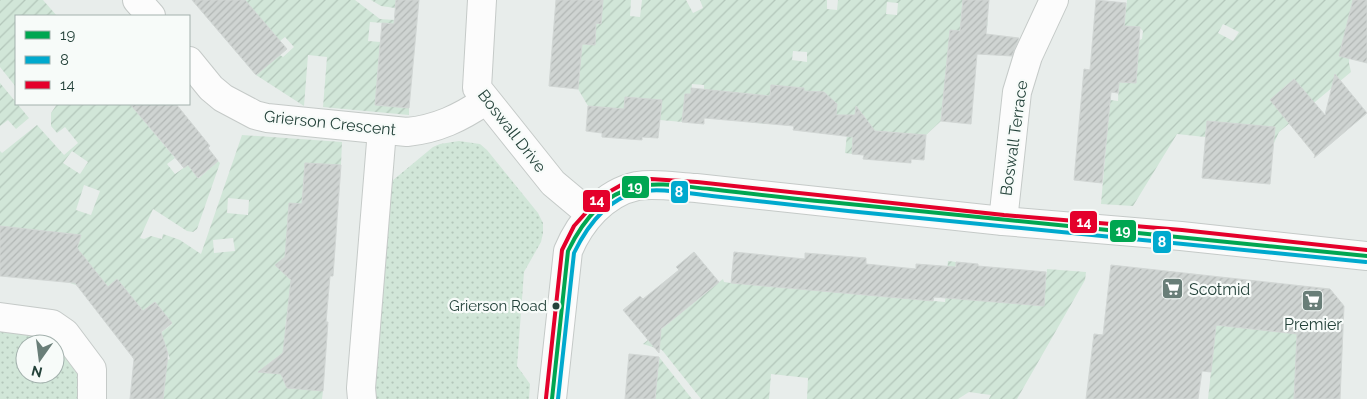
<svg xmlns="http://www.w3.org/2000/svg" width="1367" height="399" viewBox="0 0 1367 399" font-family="Raleway,sans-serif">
<defs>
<pattern id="grass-dots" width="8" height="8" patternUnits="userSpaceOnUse" patternTransform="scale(1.25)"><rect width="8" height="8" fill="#d1e6d8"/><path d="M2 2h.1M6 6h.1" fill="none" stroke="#b3c6ba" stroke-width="1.8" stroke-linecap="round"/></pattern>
<pattern id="garden-furrows" width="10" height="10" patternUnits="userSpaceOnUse" patternTransform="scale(1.25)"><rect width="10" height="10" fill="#d1e6d8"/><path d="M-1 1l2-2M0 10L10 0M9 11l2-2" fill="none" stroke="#b3c6ba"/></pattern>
<pattern id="building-hatch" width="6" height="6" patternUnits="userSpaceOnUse" patternTransform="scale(1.25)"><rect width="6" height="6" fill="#cfd4d2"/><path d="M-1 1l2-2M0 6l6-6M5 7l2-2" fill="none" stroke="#b2b7b5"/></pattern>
</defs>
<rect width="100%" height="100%" fill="#e8edeb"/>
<g fill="url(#grass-dots)" fill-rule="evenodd">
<polygon points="459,141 480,144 487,150 538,213 543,223 543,233 541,242 524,272 517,366 530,384 529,399 370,399 387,189 392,181 433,147 440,144"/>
<path d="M0,328L49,333L78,370L80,399H0ZM25,344H55V374H25Z"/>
</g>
<g fill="url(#garden-furrows)" fill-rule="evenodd">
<polygon points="0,0 43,0 57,16 16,16 16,87 0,67"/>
<polygon points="236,0 355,0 380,19 395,20 393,35 384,34 384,23 370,22 368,41 380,42 375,105 409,108 409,115 323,107 327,57 308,55 304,106 256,75 280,55 283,57 294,47 285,37 275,45"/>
<polygon points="371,0 396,0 395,8 381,6"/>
<path d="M603,0H631L630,16L640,17L642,0H686L693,13L703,8L700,0H827V9L837,10L838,0H963L962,8L966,12L988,14L987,29L965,27L964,32L950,30L941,121L926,135L866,130L867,120L863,115H859L855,119L852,154L845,153L847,134L835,121L828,96L824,92L815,94L803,104L804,88L771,85L767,124L750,122L752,94L704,96V85L692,84L691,94H685L682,122L660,120L642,98L625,97L624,109L588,106L578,89L582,44L595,45L596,23L601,24ZM887,2L898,3L897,15L886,14ZM793,51L807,52V62L792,60Z"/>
<path d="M1127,0H1353L1349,63L1351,72L1279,132L1274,143L1207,121L1205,137L1177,134L1133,206L1101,204L1110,100L1118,101L1119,82L1136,83L1138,50L1122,48L1142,39L1143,31L1139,27L1124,26ZM1223,24L1239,32L1233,41L1218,33Z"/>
<polygon points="0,83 29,118 16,129 8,120 0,126"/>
<path d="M57,104H130L175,158L167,164L175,174L188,165L199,178L218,161L220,163L197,229L193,232L187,231L153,209L140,238L144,239L151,236L162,239L163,234L180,240L201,254L242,135L342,142L341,165L298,260L284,259L278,263V267L283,272L330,276L329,286L306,285L310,321L286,319L285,333L292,334L290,362L272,361L268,364L267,369L289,374L323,391L322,399H163L165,383L144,381L145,368L170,359L166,347L131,356L172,324L155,302L143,311L117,279L108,287L95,271L76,285L70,283L75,266L0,226V151L2,153L37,125L64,155L78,143L65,127L57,133L51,126V113ZM72,151L88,162L80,174L63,163ZM84,185L100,191L91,215L76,210ZM228,198L249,200L248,215L227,213ZM233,238L235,251L214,253L213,240Z"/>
<polygon points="948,261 956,262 953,298 1043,306 1047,269 1086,272 1085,280 1017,399 989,399 991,395 969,392 958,399 807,399 808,378 771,374 769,399 701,399 662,350 643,344 723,279 724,282 731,283 945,302"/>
<polygon points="1216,325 1298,333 1294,399 1208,399"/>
<polygon points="659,357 692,399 655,399"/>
</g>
<g fill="url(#building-hatch)" stroke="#d1d6d4">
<polygon points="192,0 245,0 287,49 256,75"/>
<polygon points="396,0 419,0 409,108 375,105 382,23 394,24"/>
<polygon points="556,0 603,0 601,24 596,23 595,45 582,44 578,89 549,86"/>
<polygon points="963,0 989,0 986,34 1019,38 1012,56 977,54 971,124 941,121 950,30 960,31"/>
<polygon points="1096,0 1126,3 1124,26 1140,27 1136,83 1119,82 1118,93 1111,92 1102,183 1074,180 1084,69 1090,70"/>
<polygon points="1353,0 1367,0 1367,63 1339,56"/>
<polygon points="1335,74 1367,113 1314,158 1315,155 1270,100 1294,79 1325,115"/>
<polygon points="771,85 804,88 804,91 824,92 837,104 836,115 855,115 856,106 875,131 926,135 924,160 911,159 911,163 863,159 864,155 852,154 853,137 793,130 794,126 704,118 704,124 682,122 685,94 691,94 691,88 770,96"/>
<polygon points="625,97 662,100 658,138 642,137 642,140 602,137 602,133 586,131 588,106 624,109"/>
<polygon points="130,104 176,104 210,146 208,148 218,161 198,178 188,165 184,168"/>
<polygon points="1207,121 1275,127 1270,184 1202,178"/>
<polygon points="305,163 341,165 333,276 330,276 326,322 328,322 323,391 287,388 281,374 258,372 283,353 291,280 275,265 285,257 289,203 302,204"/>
<polygon points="0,226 81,235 77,248 108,287 117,279 143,311 155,302 172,323 161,332 168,354 163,399 130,399 134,359 75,283 0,276"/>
<polygon points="694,252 719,282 661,329 659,353 623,310 640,296 643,299 679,270 676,267"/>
<polygon points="734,252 805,259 805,253 866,258 866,264 916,269 916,264 956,267 956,262 978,264 978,266 1046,272 1044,306 934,297 933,301 731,283"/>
<polygon points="1111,265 1330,289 1344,306 1340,399 1294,399 1297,334 1216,325 1211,372 1202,371 1198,399 1086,399 1094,334 1103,335"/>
<polygon points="629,354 659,357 655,399 625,399"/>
</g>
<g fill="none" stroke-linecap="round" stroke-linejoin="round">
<defs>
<g id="minor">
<polyline points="137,0 151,16"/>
<polyline points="482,0 477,88 553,183 590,214"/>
<path d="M189,61L211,88L223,98L255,115L267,118L407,132C437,129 460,118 485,101"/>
<polyline points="1003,221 1017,92 1028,56 1054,0"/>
<polyline points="0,317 52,324 65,333 92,369 92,399"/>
<polyline points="362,399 361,388 382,130"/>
</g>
<path id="tertiary" d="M552,399L568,251C580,222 604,193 637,186C656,183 677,187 696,188L1003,221L1181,236L1367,256"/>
</defs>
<use href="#minor" stroke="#c5cac8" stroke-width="30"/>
<use href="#tertiary" stroke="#c5cac8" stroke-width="30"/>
<use href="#minor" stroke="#fcfcfc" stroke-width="28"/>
<use href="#tertiary" stroke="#fcfcfc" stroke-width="28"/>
<defs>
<path id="bus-1" d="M552,399L568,251C582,222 602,195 635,187C658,181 686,187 710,189C753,194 796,199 839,203C1015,222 1191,237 1367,256"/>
<path id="bus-2" d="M558,399L574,253C587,226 607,199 638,192C661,187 689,194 712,196C757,201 802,206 848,211C1020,229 1194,244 1366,262"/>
<polyline id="bus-3" points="546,398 562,250 574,226 600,197 623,184 651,179 697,182 1004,215 1182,230 1367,250"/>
</defs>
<use href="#bus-1" stroke="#f7fbf9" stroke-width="8"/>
<use href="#bus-2" stroke="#f7fbf9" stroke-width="8"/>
<use href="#bus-3" stroke="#f7fbf9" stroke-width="8"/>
<use href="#bus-1" stroke="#00a651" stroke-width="4"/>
<use href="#bus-2" stroke="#00a9ce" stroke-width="4"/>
<use href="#bus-3" stroke="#e4002b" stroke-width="4"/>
</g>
<defs>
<symbol id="supermarket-square" viewBox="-11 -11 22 22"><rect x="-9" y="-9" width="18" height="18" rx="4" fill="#697e78" stroke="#f7fbf9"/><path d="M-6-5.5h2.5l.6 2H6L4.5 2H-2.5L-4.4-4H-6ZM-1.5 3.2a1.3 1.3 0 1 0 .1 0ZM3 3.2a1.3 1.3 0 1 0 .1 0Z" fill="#fff"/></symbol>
</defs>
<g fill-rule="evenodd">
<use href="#supermarket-square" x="1160" y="276" width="25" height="25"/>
<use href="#supermarket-square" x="1300" y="288" width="25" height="25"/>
</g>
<circle fill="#24423a" stroke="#f7fbf9" stroke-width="2" cx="556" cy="306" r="4.5"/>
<g text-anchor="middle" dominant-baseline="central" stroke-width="4.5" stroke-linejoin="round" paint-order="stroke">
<g font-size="15" fill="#24423a" stroke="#f7fbf9" text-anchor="end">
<text x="547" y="306">Grierson Road</text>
</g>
<g font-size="16" fill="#24423a" stroke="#f7fbf9">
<text transform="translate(330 123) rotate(6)">Grierson Crescent</text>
<text transform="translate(512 131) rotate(52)">Boswall Drive</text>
<text transform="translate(1014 138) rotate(-82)">Boswall Terrace</text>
</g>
<g font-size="16" fill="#24423a" stroke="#f7fbf9" text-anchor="start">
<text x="1189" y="289">Scotmid</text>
<text x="1313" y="324" text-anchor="middle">Premier</text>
</g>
</g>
<g stroke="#f7fbf9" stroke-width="2">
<rect x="621" y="175" width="29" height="24" rx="5" fill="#00a651"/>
<rect x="670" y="180" width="19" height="24" rx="5" fill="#00a9ce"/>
<rect x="582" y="189" width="29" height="24" rx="5" fill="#e4002b"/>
<rect x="1069" y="210" width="29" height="24" rx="5" fill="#e4002b"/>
<rect x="1109" y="219" width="28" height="24" rx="5" fill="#00a651"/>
<rect x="1152" y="230" width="20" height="24" rx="5" fill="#00a9ce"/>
</g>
<g font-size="14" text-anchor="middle" font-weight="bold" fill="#fff">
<text x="635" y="192">19</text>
<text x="679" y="197">8</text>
<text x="597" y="205">14</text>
<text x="1084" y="227">14</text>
<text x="1123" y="236">19</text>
<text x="1162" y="247">8</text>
</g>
<rect x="15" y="15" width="175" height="90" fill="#f7fbf9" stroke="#a3b1ad"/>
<rect x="25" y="31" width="25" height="8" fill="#00a651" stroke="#a3b1ad"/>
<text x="60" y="40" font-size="15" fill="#24423a">19</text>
<rect x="25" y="56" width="25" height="8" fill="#00a9ce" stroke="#a3b1ad"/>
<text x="60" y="65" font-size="15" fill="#24423a">8</text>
<rect x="25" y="81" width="25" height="8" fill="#e4002b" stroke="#a3b1ad"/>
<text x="60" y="90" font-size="15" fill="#24423a">14</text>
<g transform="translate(40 359) rotate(194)"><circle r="24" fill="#f7fbf9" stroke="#a3b1ad"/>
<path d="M0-4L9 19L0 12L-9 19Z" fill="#697e78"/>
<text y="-8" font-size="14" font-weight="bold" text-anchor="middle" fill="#24423a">N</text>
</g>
</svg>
